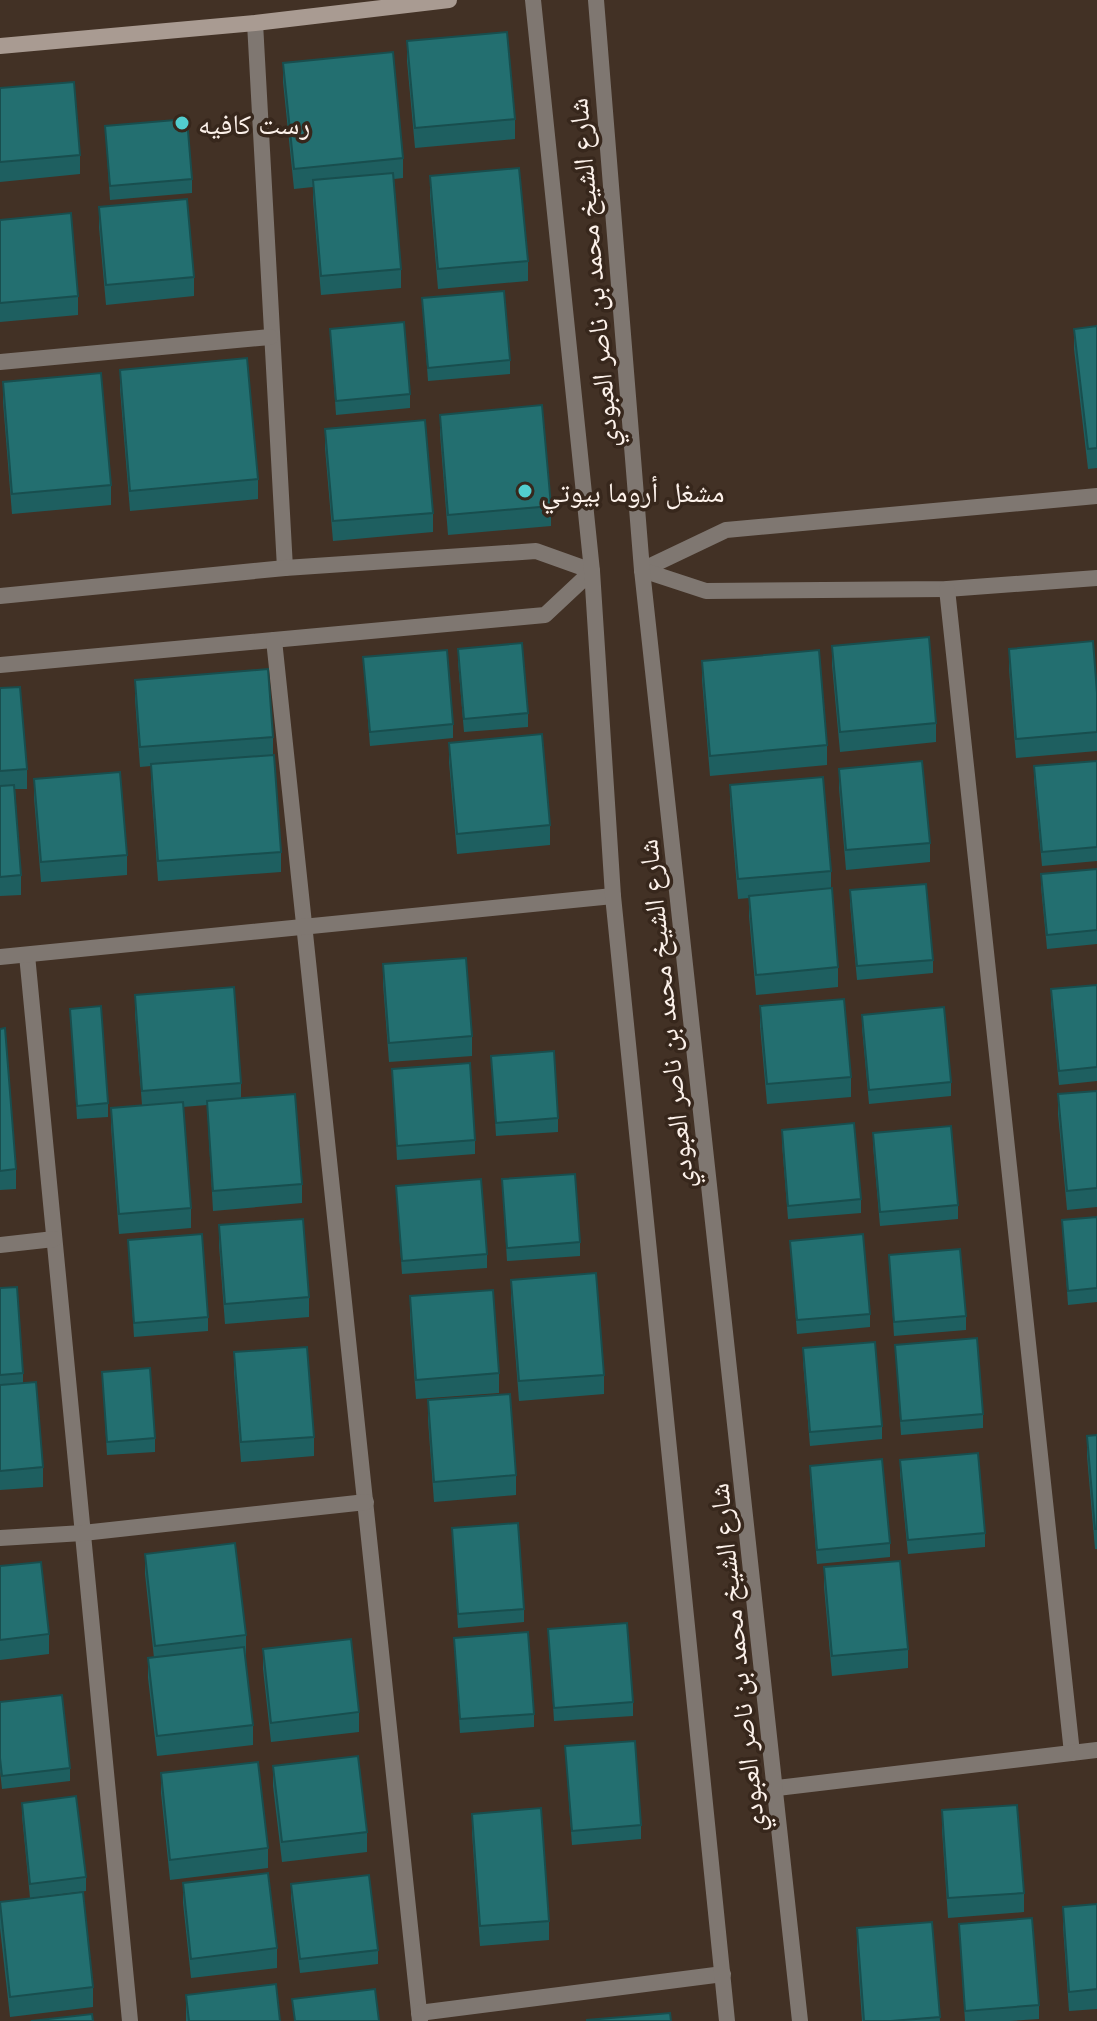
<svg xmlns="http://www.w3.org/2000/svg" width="1097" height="2021" viewBox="0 0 1097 2021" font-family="'Golos Text','Noto Naskh Arabic',sans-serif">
<rect width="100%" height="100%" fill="#423125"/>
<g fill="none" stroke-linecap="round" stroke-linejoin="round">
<g stroke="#7f7771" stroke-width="16">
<polyline points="255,23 285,568"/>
<polyline points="0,362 270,337"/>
<polyline points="642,570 726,530 1097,496"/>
<polyline points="642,570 706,591 947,589 1097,578"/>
<polyline points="947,589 1072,1753"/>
<polyline points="0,596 285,568 536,551 592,571 545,615 0,665"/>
<polyline points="274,640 420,2021"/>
<polyline points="27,955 130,2021"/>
<polyline points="0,957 613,896"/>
<polyline points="0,1245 54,1239"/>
<polyline points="0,1538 83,1533 366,1502"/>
<polyline points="777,1788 1097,1750"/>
<polyline points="419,2013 723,1974"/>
</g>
<g stroke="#7f7771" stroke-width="16">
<polyline points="533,0 592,571 613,896 727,2021"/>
<polyline points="596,0 642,570 800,2021"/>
</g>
<polyline stroke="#a99b92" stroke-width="16" points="0,46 255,23 449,0"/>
</g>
<g fill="#1e5f60">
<polygon points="407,41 515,119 515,139 415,148 407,61"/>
<polygon points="283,63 403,158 403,178 394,179 401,269 401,288 321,295 313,200 313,187 294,189 283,82"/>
<polygon points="0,88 80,155 80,174 0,182"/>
<polygon points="105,126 192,179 192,193 110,200"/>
<polygon points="430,176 528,261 528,281 438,289 430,196"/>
<polygon points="99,207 194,277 194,296 106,305 99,227"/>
<polygon points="0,220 78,296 78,315 0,322"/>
<polygon points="422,298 510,360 510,374 428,381"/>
<polygon points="1097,326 1097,468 1088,469 1074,349 1074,329"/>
<polygon points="330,329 410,394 410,408 336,415"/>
<polygon points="120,370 258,479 258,499 130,511 120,389"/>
<polygon points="3,382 111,485 111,505 12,514 3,402"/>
<polygon points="440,415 551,506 551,526 448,535 440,434"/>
<polygon points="325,429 433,513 433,532 333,541 325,448"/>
<polygon points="832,646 936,723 936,742 840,752 832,665"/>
<polygon points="458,649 528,713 528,727 464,732 458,662"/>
<polygon points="1009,649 1097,693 1097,751 1016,758 1009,669"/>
<polygon points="363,657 453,724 453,738 370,746"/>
<polygon points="702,661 827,745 827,765 710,776 702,680"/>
<polygon points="135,680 273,737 273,755 281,852 281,872 158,881 151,784 151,766 140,767 135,699"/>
<polygon points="0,688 27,769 27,789 15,789 21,875 21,895 0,896"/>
<polygon points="449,743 550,825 550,845 457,854 449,762"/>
<polygon points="1097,761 1097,861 1042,866 1034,780 1034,766"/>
<polygon points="839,769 930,843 930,862 846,870 839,788"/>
<polygon points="34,779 127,855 127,875 41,882 34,798"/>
<polygon points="730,785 831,871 831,888 838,967 838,987 756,995 749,916 749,898 738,899 730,804"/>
<polygon points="1097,869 1097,944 1047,949 1041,887 1041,874"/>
<polygon points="850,890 933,960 933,973 857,980 850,904"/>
<polygon points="383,964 472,1036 472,1056 389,1062 383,984"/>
<polygon points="1097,985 1097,1081 1059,1085 1051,1003 1051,989"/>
<polygon points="135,995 241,1083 241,1098 302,1184 302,1203 213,1211 207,1105 183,1107 191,1208 191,1228 119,1234 111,1127 111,1108 142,1105 135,1014"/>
<polygon points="760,1006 851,1077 851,1097 767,1104 760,1026"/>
<polygon points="70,1009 108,1103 108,1117 77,1119"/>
<polygon points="862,1015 951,1082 951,1096 869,1104 862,1028"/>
<polygon points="0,1029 16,1169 16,1189 0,1190"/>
<polygon points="491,1056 558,1118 558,1132 496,1136"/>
<polygon points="392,1069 475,1140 475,1154 397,1160"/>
<polygon points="1097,1091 1097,1207 1067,1210 1058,1114 1058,1094"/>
<polygon points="782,1130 861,1199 861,1213 788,1219 782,1144"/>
<polygon points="873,1133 958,1205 958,1219 880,1226 873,1146"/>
<polygon points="502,1179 580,1242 580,1256 507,1261"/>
<polygon points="396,1186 487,1254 487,1268 402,1274"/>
<polygon points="1097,1217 1097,1302 1068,1305 1062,1220"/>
<polygon points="219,1225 309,1297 309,1317 225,1324 219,1245"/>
<polygon points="128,1240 208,1317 208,1331 134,1337"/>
<polygon points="790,1241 870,1314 870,1327 797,1334"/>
<polygon points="889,1255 966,1316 966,1330 894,1336"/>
<polygon points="511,1280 604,1375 604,1394 519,1401 511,1299"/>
<polygon points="0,1288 23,1373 23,1383 43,1467 43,1487 0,1490"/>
<polygon points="410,1296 499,1373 499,1393 416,1399 410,1316"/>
<polygon points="895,1345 983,1414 983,1428 901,1435"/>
<polygon points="803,1348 882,1426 882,1439 810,1446 803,1362"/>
<polygon points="234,1352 314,1437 314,1456 241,1462 234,1372"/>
<polygon points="102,1372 155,1438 155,1452 107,1455"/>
<polygon points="428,1400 516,1475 516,1495 434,1502 428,1420"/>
<polygon points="1097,1435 1097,1549 1095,1549 1087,1456 1087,1436"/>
<polygon points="900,1460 985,1533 985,1547 908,1554 900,1474"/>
<polygon points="810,1466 890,1543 890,1557 817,1564 810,1480"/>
<polygon points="452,1528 524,1609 524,1622 458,1628"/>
<polygon points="145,1554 246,1635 246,1655 244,1655 253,1725 253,1745 157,1756 148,1678 148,1658 154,1658 145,1574"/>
<polygon points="0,1566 49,1634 49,1654 0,1660"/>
<polygon points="824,1567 908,1649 908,1668 832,1676 824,1587"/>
<polygon points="548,1629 633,1702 633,1716 554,1721"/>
<polygon points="454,1638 534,1714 534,1727 460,1733"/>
<polygon points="263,1649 359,1712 359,1732 271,1742 263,1669"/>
<polygon points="0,1702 70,1768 70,1781 2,1789 0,1771"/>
<polygon points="565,1746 641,1825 641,1839 572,1845"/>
<polygon points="273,1766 367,1832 367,1852 282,1862 273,1786"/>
<polygon points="161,1773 268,1848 268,1868 170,1880 161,1793"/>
<polygon points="22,1803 86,1877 86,1891 30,1898 22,1816"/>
<polygon points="942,1810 1024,1893 1024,1912 948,1918 942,1830"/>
<polygon points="472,1814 549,1921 549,1940 480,1946 472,1833"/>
<polygon points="183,1883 277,1948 277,1968 191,1978 183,1903"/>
<polygon points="291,1884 378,1950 378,1964 300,1973 291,1898"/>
<polygon points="0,1902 93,1987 93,2007 10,2017 0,1928"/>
<polygon points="1097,1904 1097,2009 1069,2011 1063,1927 1063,1907"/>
<polygon points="932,1922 940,2021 862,2021 857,1948 857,1928"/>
<polygon points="959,1924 1039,2005 1039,2019 1009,2021 965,2021"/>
<polygon points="186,1995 280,2021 186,2021"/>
</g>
<g fill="#236f70" stroke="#184e4e" stroke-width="2">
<polygon points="507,32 515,119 415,128 407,41"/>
<polygon points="393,52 403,158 294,169 283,63"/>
<polygon points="74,82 80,155 0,162 0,88"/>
<polygon points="187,119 192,179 110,186 105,126"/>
<polygon points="519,168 528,261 438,269 430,176"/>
<polygon points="393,173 401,269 321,276 313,180"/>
<polygon points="187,199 194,277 106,285 99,207"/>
<polygon points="71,213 78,296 0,303 0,220"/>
<polygon points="504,291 510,360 428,368 422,298"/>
<polygon points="404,322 410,394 336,401 330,329"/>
<polygon points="1097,326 1097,448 1088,449 1074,329"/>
<polygon points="247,358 258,479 130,491 120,370"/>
<polygon points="101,373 111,485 12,494 3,382"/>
<polygon points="542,405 551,506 448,515 440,415"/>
<polygon points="425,420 433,513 333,521 325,429"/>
<polygon points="929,637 936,723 840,732 832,646"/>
<polygon points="1093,641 1097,693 1097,732 1016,739 1009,649"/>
<polygon points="522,643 528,713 464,719 458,649"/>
<polygon points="447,650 453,724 370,732 363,657"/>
<polygon points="819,650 827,745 710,756 702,661"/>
<polygon points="268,669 273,737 140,747 135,680"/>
<polygon points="20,687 27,769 0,771 0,688"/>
<polygon points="542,734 550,825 457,834 449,743"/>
<polygon points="274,755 281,852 158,861 151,764"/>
<polygon points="922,761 930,843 846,850 839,769"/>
<polygon points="1097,761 1097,847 1042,852 1034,766"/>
<polygon points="120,772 127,855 41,862 34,779"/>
<polygon points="823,777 831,871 738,879 730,785"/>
<polygon points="14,785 21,875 0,877 0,786"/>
<polygon points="1097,869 1097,930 1047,935 1041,874"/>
<polygon points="926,884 933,960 857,966 850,890"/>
<polygon points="832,888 838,967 756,975 749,896"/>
<polygon points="466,958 472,1036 389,1043 383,964"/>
<polygon points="1097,985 1097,1067 1059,1071 1051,989"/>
<polygon points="234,987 241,1083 142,1091 135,995"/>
<polygon points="844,999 851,1077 767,1084 760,1006"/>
<polygon points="101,1006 108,1103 77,1106 70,1009"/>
<polygon points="944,1007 951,1082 869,1090 862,1015"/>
<polygon points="5,1028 16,1169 0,1171 0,1029"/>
<polygon points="554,1051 558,1118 496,1123 491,1056"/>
<polygon points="470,1063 475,1140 397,1146 392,1069"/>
<polygon points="1097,1091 1097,1188 1067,1191 1058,1094"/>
<polygon points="295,1094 302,1184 213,1191 207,1101"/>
<polygon points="183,1102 191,1208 119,1214 111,1108"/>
<polygon points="854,1123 861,1199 788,1206 782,1130"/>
<polygon points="951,1126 958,1205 880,1212 873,1133"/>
<polygon points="575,1174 580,1242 507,1248 502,1179"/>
<polygon points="481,1179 487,1254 402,1261 396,1186"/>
<polygon points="1097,1217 1097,1288 1068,1291 1062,1220"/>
<polygon points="303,1219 309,1297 225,1304 219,1225"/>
<polygon points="202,1234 208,1317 134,1323 128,1240"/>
<polygon points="863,1234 870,1314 797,1320 790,1241"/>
<polygon points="960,1249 966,1316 894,1322 889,1255"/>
<polygon points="596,1273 604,1375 519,1381 511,1280"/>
<polygon points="17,1287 23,1373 0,1375 0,1288"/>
<polygon points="493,1290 499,1373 416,1380 410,1296"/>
<polygon points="977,1338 983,1414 901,1421 895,1345"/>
<polygon points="875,1342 882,1426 810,1432 803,1348"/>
<polygon points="307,1347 314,1437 241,1442 234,1352"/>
<polygon points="150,1368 155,1438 107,1442 102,1372"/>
<polygon points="36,1382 43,1467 0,1471 0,1385"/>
<polygon points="510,1394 516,1475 434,1482 428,1400"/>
<polygon points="1097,1435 1097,1529 1095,1529 1087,1436"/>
<polygon points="978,1453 985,1533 908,1540 900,1460"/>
<polygon points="882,1459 890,1543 817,1550 810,1466"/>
<polygon points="518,1523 524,1609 458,1614 452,1528"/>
<polygon points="235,1543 246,1635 155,1646 145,1554"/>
<polygon points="900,1561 908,1649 832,1656 824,1567"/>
<polygon points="41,1562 49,1634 0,1640 0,1566"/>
<polygon points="627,1623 633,1702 554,1708 548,1629"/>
<polygon points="528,1632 534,1714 460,1719 454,1638"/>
<polygon points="351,1639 359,1712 271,1723 263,1649"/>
<polygon points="244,1647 253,1725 157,1736 148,1658"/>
<polygon points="62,1695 70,1768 2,1776 0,1758 0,1702"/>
<polygon points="635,1741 641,1825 572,1831 565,1746"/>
<polygon points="358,1756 367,1832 282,1842 273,1766"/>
<polygon points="258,1762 268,1848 170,1860 161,1773"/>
<polygon points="76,1796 86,1877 30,1884 22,1803"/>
<polygon points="1017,1805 1024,1893 948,1898 942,1810"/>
<polygon points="541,1808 549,1921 480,1926 472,1814"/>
<polygon points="268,1873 277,1948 191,1959 183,1883"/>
<polygon points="369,1875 378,1950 300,1959 291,1884"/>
<polygon points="83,1892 93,1987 10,1997 0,1902"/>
<polygon points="1097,1904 1097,1989 1069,1992 1063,1907"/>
<polygon points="1032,1918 1039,2005 965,2011 959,1924"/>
<polygon points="932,1922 940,2017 891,2021 864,2021 857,1928"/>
<polygon points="276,1984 280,2021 189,2021 186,1995"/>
<polygon points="375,1989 379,2021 295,2021 292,1999"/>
<polygon points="670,2013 671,2021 587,2021 587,2020"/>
<polygon points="92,2014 93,2021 31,2021"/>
</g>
<g fill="#52cdce" stroke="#37271c" stroke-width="3">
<circle cx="182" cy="123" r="8"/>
<circle cx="525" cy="491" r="8"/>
</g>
<g text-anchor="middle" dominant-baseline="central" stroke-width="7" stroke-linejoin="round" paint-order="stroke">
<g font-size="28" fill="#fcf1ea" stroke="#37271c" text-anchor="start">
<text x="198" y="123">رست كافيه</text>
<text x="541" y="491">مشغل أروما بيوتي</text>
</g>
<g font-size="28" fill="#fcf1ea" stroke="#37271c">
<text transform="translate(592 273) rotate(-95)">شارع الشيخ محمد بن ناصر العبودي</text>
<text transform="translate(665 1014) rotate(-96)">شارع الشيخ محمد بن ناصر العبودي</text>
<text transform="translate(736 1658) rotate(-96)">شارع الشيخ محمد بن ناصر العبودي</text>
</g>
</g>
</svg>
